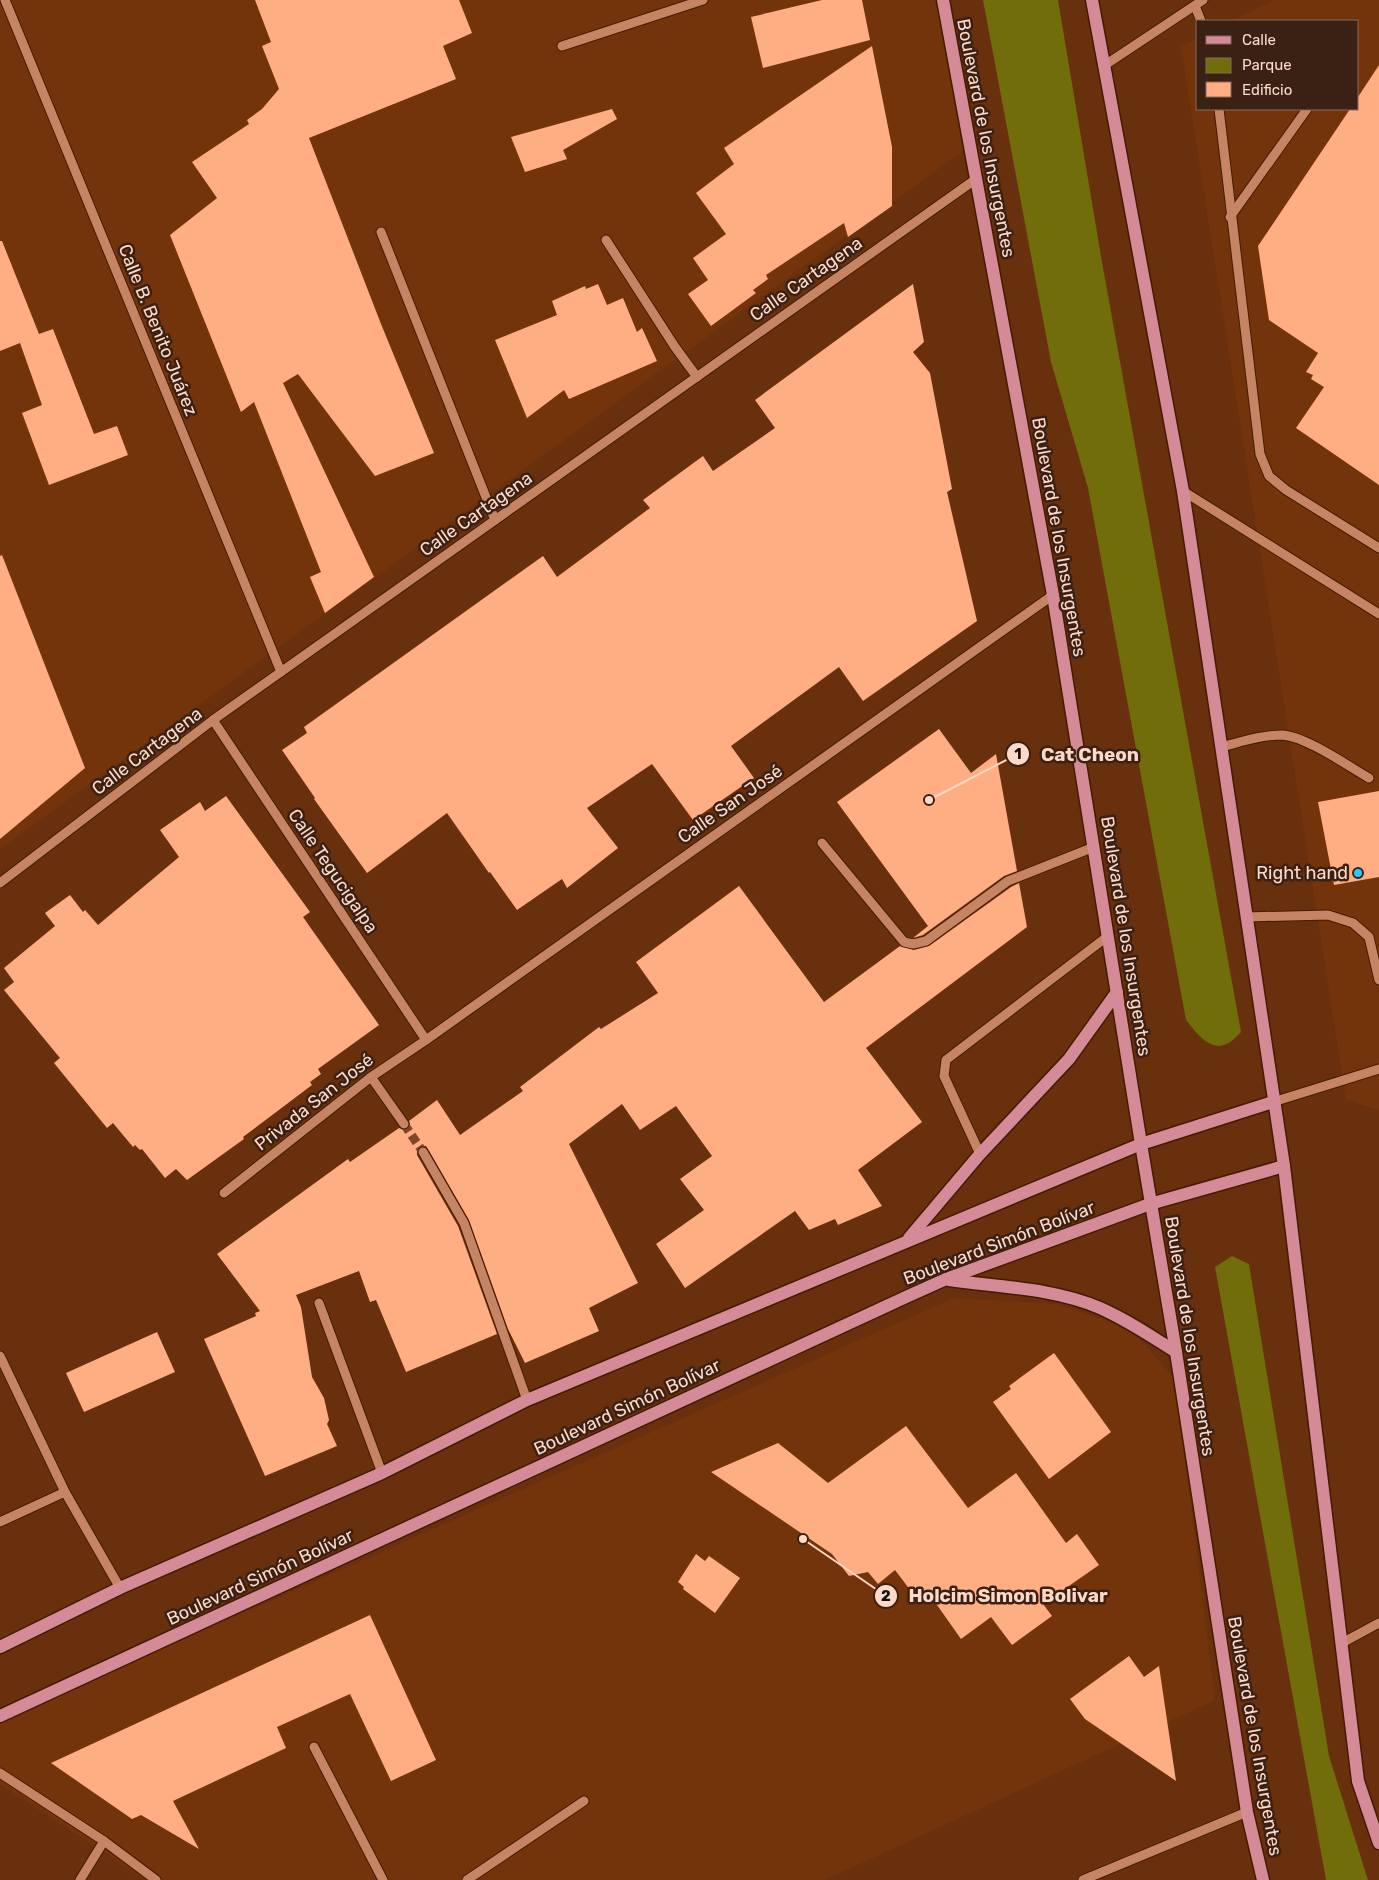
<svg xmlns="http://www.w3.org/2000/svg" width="1379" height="1880" viewBox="0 0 1379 1880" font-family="Rubik,sans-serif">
<rect width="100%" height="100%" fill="#69300d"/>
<g fill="#74340b">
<polygon points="0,0 936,0 963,151 0,849"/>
<polygon points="1275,0 1379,0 1379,1110 1346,1100 1181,46 1198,38 1198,109 1358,109 1358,21 1231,21"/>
<polygon points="954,1298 1057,1304 1131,1329 1175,1379 1215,1700 825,1880 146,1880 0,1784 0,1721"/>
</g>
<g fill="#706d0a">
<path d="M983,0H1058L1102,262L1241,1032C1218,1059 1203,1042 1186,1020L1088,488L1051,362Z"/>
<polygon points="1232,1256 1249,1264 1329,1756 1368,1880 1326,1880 1215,1267"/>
</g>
<g fill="#ffad83">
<polygon points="255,0 459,0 472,33 443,46 456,79 309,138 381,324 434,453 375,476 298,374 283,383 374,577 325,613 310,577 321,572 254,402 241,412 170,235 217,198 192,162 249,124 247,120 262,109 279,89 262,46 271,42"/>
<polygon points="822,0 862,0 870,40 763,68 751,17"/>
<polygon points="872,46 892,147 892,206 848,237 844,223 766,275 768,279 753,290 756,293 711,326 688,294 708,280 693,258 726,234 696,193 734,164 724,148"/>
<polygon points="1379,65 1379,485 1296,428 1324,387 1311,379 1313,375 1306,372 1318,353 1269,320 1258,246 1350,109 1358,109 1358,97"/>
<polygon points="612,109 617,119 563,150 567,159 525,172 511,137"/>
<polygon points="0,241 2,241 39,334 53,329 94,434 117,426 128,455 49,485 22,413 42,405 20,343 0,351"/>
<polygon points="598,284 607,305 623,298 637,332 642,328 657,361 569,399 564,390 527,418 495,340 557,315 552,301 585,286 586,289"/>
<polygon points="913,284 924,342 913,352 930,373 952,489 947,492 977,621 863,701 839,667 731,746 754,778 693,820 652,764 587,808 618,848 567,888 562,879 517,910 490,872 489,873 447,813 367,873 314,799 315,798 282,750 307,733 304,727 543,556 557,577 650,508 643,500 703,456 713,471 775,428 755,400"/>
<polygon points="2,555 85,768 0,839 0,556"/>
<polygon points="939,729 971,773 996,754 1017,871 1004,876 923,935 913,938 928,926 837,802"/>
<polygon points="1379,791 1379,877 1334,885 1318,802"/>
<polygon points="226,796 310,912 303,917 379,1025 318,1069 321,1074 310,1082 312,1085 243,1137 244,1139 187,1180 176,1169 165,1178 142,1149 140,1150 135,1145 133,1147 113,1123 107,1128 54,1063 60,1058 4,990 14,982 4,968 55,926 45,913 70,895 83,912 85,910 98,925 179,857 160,830 200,802 205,811"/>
<polygon points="1019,883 1027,927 866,1048 922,1122 858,1170 882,1206 838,1225 835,1219 809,1230 795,1211 685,1288 656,1244 704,1210 680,1179 712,1156 676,1106 640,1130 622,1104 569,1144 638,1283 589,1308 599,1331 525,1363 508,1329 469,1220 428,1149 426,1146 420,1146 417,1149 417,1155 458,1226 497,1334 406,1372 376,1300 370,1302 359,1271 296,1295 301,1307 312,1377 324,1398 329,1420 327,1424 337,1446 265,1476 204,1339 256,1316 255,1313 260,1311 217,1254 348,1159 350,1162 399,1128 404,1130 408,1129 410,1124 409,1121 437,1100 460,1135 523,1091 520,1087 599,1027 601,1029 658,993 636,962 739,886 824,1002 900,946 914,950 929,946 1011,887"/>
<polygon points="157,1332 175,1372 84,1412 66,1373"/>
<polygon points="1054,1353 1111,1432 1049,1479 993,1402 1011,1389 1009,1386"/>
<polygon points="906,1426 968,1508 1016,1473 1066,1543 1077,1534 1099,1565 1043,1604 1052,1616 1012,1645 991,1617 961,1639 930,1595 920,1603 895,1570 878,1584 868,1572 849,1576 832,1554 711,1472 778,1443 828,1483"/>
<polygon points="696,1554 705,1561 709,1556 740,1578 715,1613 683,1589 684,1587 678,1582"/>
<polygon points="370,1615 436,1760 391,1781 350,1694 277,1727 286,1748 173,1801 199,1849 141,1815 132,1819 51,1763"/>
<polygon points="1129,1656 1144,1677 1159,1666 1176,1781 1085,1719 1070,1699"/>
</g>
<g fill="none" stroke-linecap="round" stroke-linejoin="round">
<polyline stroke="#7f4929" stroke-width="9" stroke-dasharray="9 4.5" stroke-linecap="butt" points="404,1124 423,1152"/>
<defs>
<g id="minor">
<polyline points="5,0 281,672"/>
<polyline points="1195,6 1201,21"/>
<polyline points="562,46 703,0"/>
<polyline points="1105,65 1203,0"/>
<polyline points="1219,109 1260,454 1269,476 1286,490 1379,548"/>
<polyline points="1230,217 1307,109"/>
<polyline points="381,232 495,520"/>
<polyline points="606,240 675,347 697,377"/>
<polyline points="1183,491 1379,614"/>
<polyline points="213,720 426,1040"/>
<path d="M1221,747C1241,742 1261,735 1282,735C1305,736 1348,766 1369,778"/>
<polyline points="822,843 904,942 913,944 926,941 1008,881 1094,847"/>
<polyline points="0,883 213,720 976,179"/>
<polyline points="1246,917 1328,915 1353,923 1369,937 1379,980"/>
<polyline points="371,1077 404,1124"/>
<polyline points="1273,1102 1379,1069"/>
<polyline points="423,1152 464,1223 527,1400"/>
<polyline points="980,1154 944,1076 946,1060 1108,936"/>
<polyline points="224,1193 371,1077 426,1040 1053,595"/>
<polyline points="319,1303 382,1473"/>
<polyline points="0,1356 65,1492"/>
<polyline points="0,1522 65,1492 120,1588"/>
<polyline points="1342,1643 1379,1623"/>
<polyline points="314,1747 383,1880"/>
<polyline points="0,1773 104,1841 156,1880"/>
<polyline points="80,1880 104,1841"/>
<polyline points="467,1880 584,1801"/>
<polyline points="1083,1880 1247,1812"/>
</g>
<g id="major">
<polyline points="943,0 1053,595 1141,1144 1176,1352 1247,1812 1263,1880"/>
<polyline points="1092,0 1183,491 1284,1166 1358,1781 1379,1843"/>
<polyline points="909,1238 980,1154 1069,1059 1117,992"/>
<path d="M949,1280C999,1287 1053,1288 1100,1308C1127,1320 1151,1336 1176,1352"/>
<polyline points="0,1647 120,1588 382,1473 527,1400 1141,1144 1273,1102"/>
<polyline points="0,1716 906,1297 946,1279 1150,1204 1284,1166"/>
</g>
</defs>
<use href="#minor" stroke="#451b01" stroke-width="11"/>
<use href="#major" stroke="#451b01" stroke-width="15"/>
<use href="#minor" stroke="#c58463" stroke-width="9"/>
<use href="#major" stroke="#d58b97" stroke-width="12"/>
</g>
<circle fill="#29c8ff" stroke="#3b2114" stroke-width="2" cx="1358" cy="873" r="5"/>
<g text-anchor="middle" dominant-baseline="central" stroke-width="5" stroke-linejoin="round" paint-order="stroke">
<g font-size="18" fill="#fdd9c8" stroke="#3b2114">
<text transform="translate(986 138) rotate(79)">Boulevard de los Insurgentes</text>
<text transform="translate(806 279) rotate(-35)">Calle Cartagena</text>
<text transform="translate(158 330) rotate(68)">Calle B. Benito Juárez</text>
<text transform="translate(476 514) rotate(-35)">Calle Cartagena</text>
<text transform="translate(1059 537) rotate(80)">Boulevard de los Insurgentes</text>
<text transform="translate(147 751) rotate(-37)">Calle Cartagena</text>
<text transform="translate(730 804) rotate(-35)">Calle San José</text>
<text transform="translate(333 871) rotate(56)">Calle Tegucigalpa</text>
<text transform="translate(1126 936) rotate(81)">Boulevard de los Insurgentes</text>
<text transform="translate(314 1102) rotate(-38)">Privada San José</text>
<text transform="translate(999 1243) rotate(-21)">Boulevard Simón Bolívar</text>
<text transform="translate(1190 1336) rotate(81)">Boulevard de los Insurgentes</text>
<text transform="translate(627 1407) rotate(-25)">Boulevard Simón Bolívar</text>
<text transform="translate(260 1577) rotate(-25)">Boulevard Simón Bolívar</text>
<text transform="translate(1255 1736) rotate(80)">Boulevard de los Insurgentes</text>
</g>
<g font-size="18" fill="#fdd9c8" stroke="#3b2114" text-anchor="end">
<text x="1348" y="873">Right hand</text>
</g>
</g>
<path fill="none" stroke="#fdd9c8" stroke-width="2" d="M929 800L1018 754M803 1539L886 1596"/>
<g fill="#fdd9c8" stroke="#3b2114" stroke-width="2">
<circle cx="929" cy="800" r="5"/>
<circle cx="803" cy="1539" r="5"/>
<circle cx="1018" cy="754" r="12"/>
<circle cx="886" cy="1596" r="12"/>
</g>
<g font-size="15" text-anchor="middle" font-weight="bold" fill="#111">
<text x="1018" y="759">1</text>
<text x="886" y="1601">2</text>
</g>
<g font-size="19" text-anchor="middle" font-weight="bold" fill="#fdd9c8" stroke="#3b2114" stroke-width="5" stroke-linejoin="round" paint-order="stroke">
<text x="1090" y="761">Cat Cheon</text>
<text x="1008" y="1602">Holcim Simon Bolivar</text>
</g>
<rect x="1196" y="20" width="162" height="90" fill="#3b2114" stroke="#896b5c"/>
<rect x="1206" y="36" width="25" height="8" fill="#d58b97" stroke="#896b5c"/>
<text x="1242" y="45" font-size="15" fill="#fdd9c8">Calle</text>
<rect x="1206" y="58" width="25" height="15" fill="#706d0a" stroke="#896b5c"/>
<text x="1242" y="70" font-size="15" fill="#fdd9c8">Parque</text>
<rect x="1206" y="82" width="25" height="15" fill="#ffad83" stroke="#896b5c"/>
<text x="1242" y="95" font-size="15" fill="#fdd9c8">Edificio</text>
</svg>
